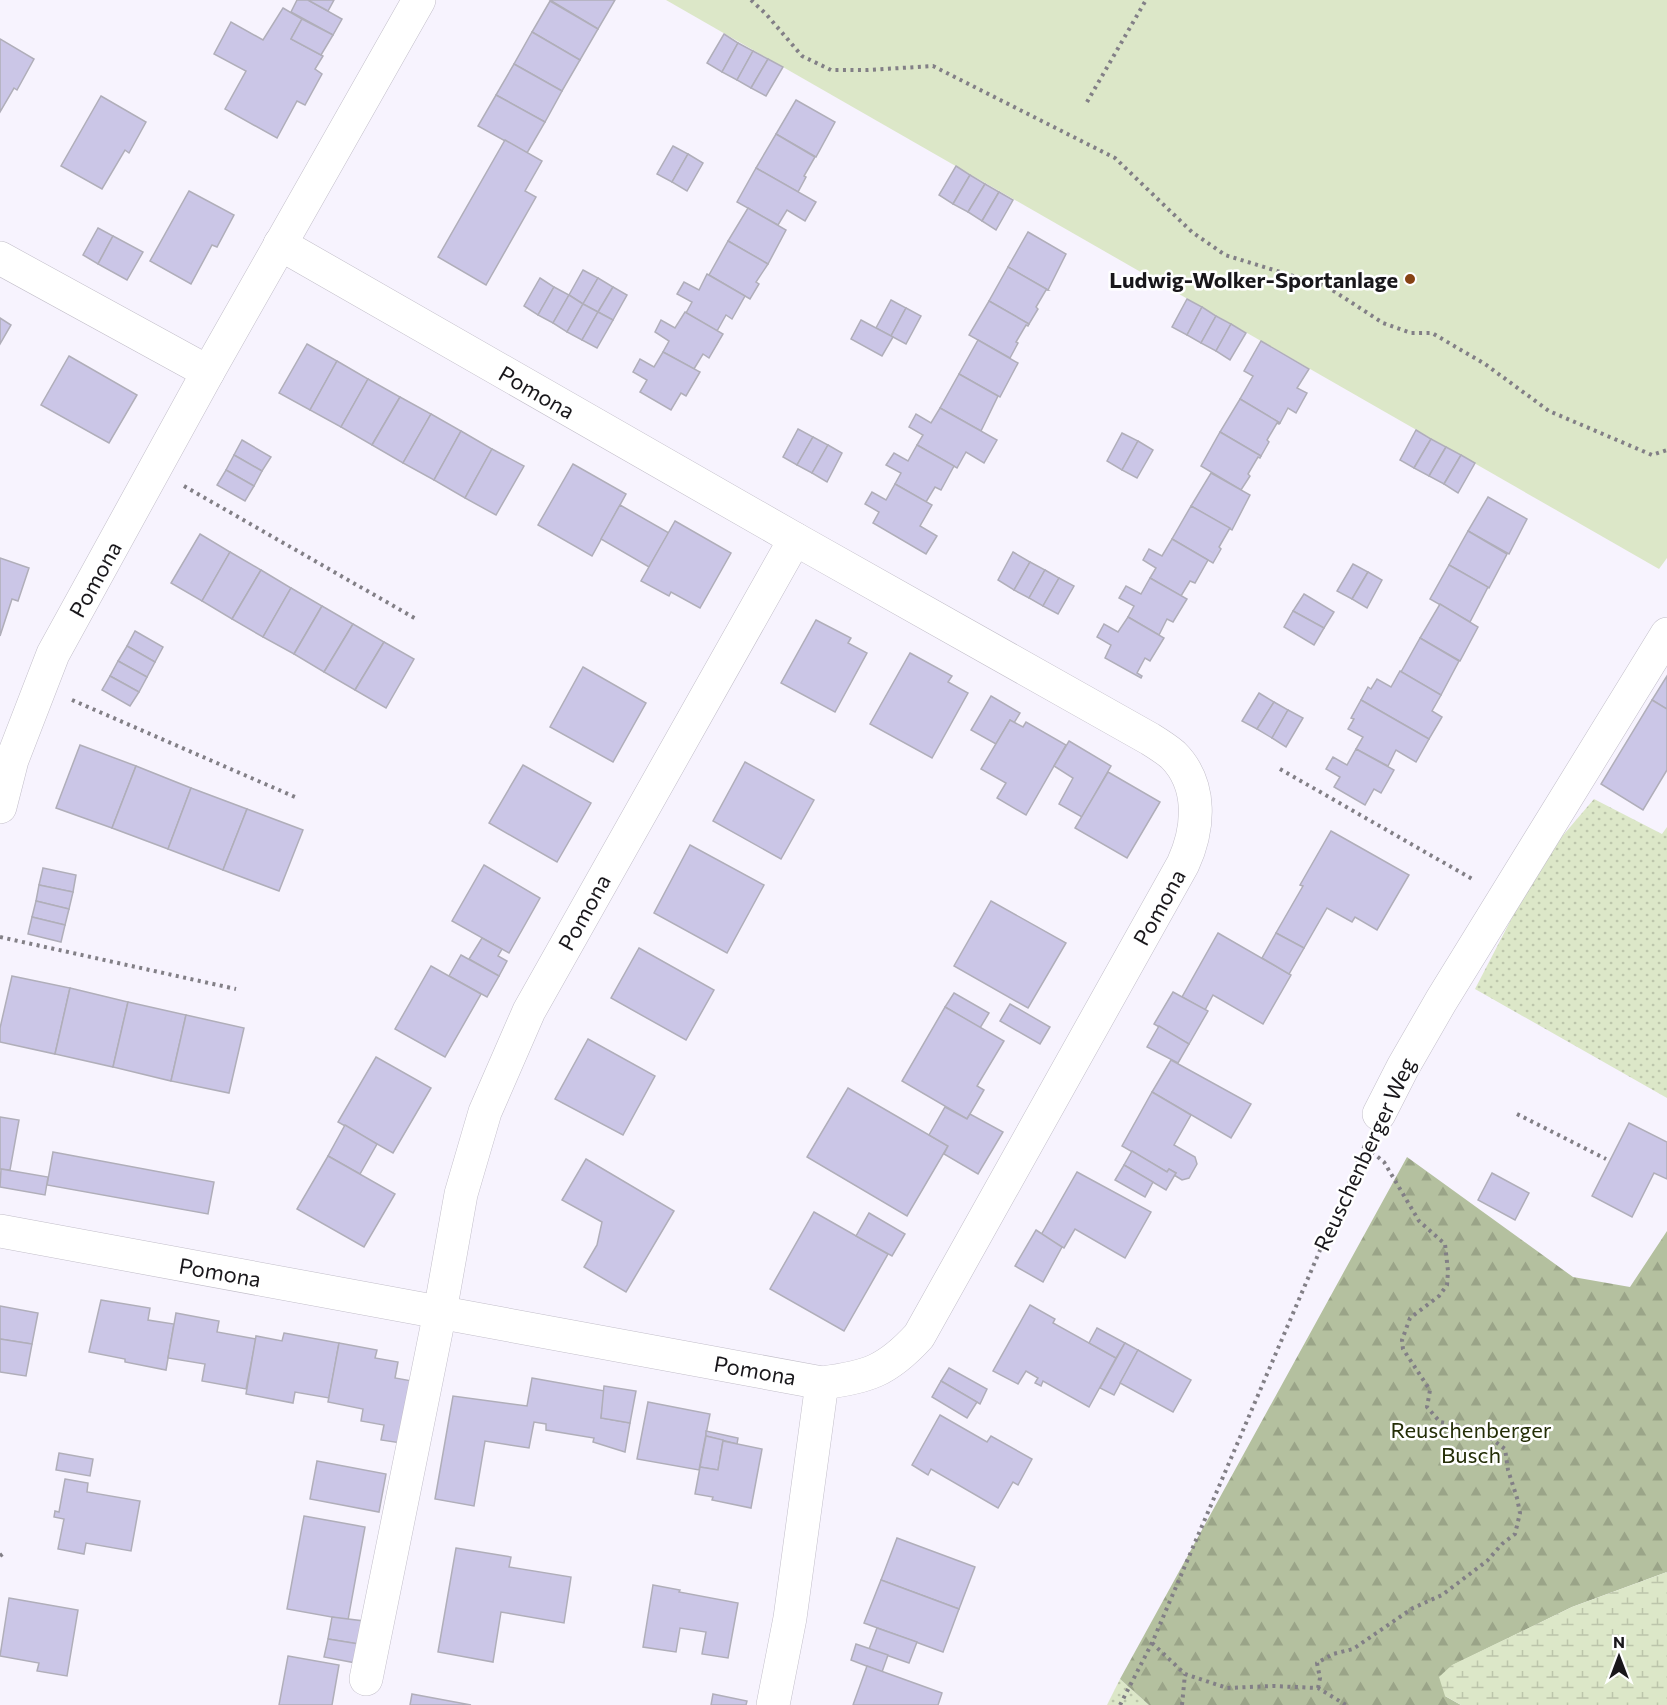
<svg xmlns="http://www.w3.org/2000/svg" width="1667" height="1705" viewBox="0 0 1667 1705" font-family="Commissioner,sans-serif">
<defs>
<pattern id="green-dots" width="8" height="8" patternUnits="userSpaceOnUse" patternTransform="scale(1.5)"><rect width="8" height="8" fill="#dce7c8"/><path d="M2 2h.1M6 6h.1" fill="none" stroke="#bcc5ab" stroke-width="1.8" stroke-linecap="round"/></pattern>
<pattern id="forest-firs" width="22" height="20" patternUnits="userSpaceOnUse" patternTransform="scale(1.5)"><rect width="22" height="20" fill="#b4c09f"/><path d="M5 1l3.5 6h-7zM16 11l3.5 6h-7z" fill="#9aa488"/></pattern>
<pattern id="wetland-marsh" width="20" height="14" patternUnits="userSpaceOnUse" patternTransform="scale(1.5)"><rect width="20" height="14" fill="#dce7c8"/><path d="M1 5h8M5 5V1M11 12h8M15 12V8" fill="none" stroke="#bcc5ab"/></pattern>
</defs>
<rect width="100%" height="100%" fill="#f7f3fe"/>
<g fill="url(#green-dots)">
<polygon points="1594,799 1662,834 1667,827 1667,1098 1475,989 1542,860"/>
<polygon points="1120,1679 1149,1705 1107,1705"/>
</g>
<polygon fill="url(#forest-firs)" points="1407,1157 1573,1277 1630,1287 1667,1231 1667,1572 1572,1607 1453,1665 1445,1696 1461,1705 1149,1705 1120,1679"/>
<polygon fill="url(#wetland-marsh)" points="1667,1572 1667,1705 1461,1705 1445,1696 1439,1677 1452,1665 1572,1607"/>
<polygon fill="#dce7c8" points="666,0 1667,0 1667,558 1659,569"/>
<g fill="#cbc6e7" stroke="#b0aeb9" stroke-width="1.5">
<polygon points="297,0 308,0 342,19 333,35 291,12"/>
<polygon points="308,0 334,0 328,11"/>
<polygon points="550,0 615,0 598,29"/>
<polygon points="550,1 598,29 580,60 532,32"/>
<polygon points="283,8 302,19 291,39 323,56 315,69 322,74 305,105 297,101 277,138 225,109 246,71 214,54 231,22 263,40"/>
<polygon points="302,19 333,35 321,55 291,39"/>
<polygon points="532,32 580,60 562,91 514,64"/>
<polygon points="724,34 738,43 722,72 707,63"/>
<polygon points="0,39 34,59 17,90 14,88 0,112"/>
<polygon points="738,43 753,51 737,80 722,72"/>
<polygon points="753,51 768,59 751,88 737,80"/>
<polygon points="768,59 783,67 766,96 751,88"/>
<polygon points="514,64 562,91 545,122 496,95"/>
<polygon points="496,95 545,122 527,153 478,126"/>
<polygon points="101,96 146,122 129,153 125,150 102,189 61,166"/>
<polygon points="796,100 835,122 816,157 776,134"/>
<polygon points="776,134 815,157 804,176 806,177 798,192 756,168"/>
<polygon points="505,140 542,161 525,191 536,197 486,285 438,257"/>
<polygon points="673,146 688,154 672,182 657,174"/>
<polygon points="688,154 703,163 687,191 672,182"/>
<polygon points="956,166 970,175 953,204 939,195"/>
<polygon points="756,168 816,202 805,221 787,210 778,225 737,202"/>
<polygon points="970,175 985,184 968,212 953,204"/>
<polygon points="985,184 999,192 982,221 968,212"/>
<polygon points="189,191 234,215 217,247 212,245 191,284 150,261"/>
<polygon points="999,192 1013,200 996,230 982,221"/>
<polygon points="748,208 786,230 768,264 728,241"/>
<polygon points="98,228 113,236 98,264 83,255"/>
<polygon points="1028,232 1066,254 1048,290 1008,267"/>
<polygon points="113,236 143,252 127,280 98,264"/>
<polygon points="728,241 768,264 756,282 759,284 750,299 709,275"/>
<polygon points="1008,267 1048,290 1046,290 1036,307 1038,309 1029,324 989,301"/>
<polygon points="583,270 598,278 583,304 569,295"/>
<polygon points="707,274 745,296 732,319 726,315 717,331 686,313 692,302 677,294 684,282 699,290"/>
<polygon points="540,278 554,287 538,315 524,306"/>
<polygon points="598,278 613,287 598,312 583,304"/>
<polygon points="554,287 569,295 553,323 538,315"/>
<polygon points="613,287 627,295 613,320 598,312"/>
<polygon points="569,295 583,304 567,332 553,323"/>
<polygon points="1187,299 1202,307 1187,335 1172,327"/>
<polygon points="891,300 906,308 891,336 876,328"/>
<polygon points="989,301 1029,324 1028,326 1026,325 1016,342 1018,343 1010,358 969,335"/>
<polygon points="583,304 598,312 582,340 567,332"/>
<polygon points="1202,307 1216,316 1201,343 1187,335"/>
<polygon points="906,308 921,316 906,344 891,336"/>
<polygon points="598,312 613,320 597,348 582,340"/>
<polygon points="685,312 723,334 709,358 703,354 694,369 663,352 669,341 655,332 661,320 675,328"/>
<polygon points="1216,316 1231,324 1216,351 1201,343"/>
<polygon points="0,318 11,325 0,344"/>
<polygon points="861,320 893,337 882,356 851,339"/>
<polygon points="1231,324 1246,333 1230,360 1216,351"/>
<polygon points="978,340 1018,363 1000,397 959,374"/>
<polygon points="1261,341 1309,369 1297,388 1307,393 1296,413 1288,408 1280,423 1240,399 1253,376 1244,371"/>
<polygon points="307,344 337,361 310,410 279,393"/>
<polygon points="663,352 700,372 686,396 681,393 671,410 640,392 647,380 633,372 640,359 654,367"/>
<polygon points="69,356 137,395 109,443 41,405"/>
<polygon points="337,361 368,379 341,427 310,410"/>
<polygon points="959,374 998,396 981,431 940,408"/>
<polygon points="368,379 400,397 372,445 341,427"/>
<polygon points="400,397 431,414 403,463 372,445"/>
<polygon points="1240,399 1280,423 1279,424 1277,423 1267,440 1269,442 1261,456 1220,432"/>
<polygon points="940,408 997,440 984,463 966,452 957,468 917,445 923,435 909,427 916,414 931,423"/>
<polygon points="431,414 461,431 434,480 403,463"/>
<polygon points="798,429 813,437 797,465 783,457"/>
<polygon points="1416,430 1431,439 1414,468 1400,460"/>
<polygon points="461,431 492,449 465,498 434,480"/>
<polygon points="1220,432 1261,456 1260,458 1258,457 1248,474 1250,476 1241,490 1201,466"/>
<polygon points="1122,433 1138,441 1122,470 1107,461"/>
<polygon points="813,437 828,445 812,473 797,465"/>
<polygon points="1431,439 1446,447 1429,476 1414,468"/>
<polygon points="242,440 271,457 262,471 234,455"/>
<polygon points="1138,441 1153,450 1137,478 1122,470"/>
<polygon points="828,445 842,453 827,482 812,473"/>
<polygon points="917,445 954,466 941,490 935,487 926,502 895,484 901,473 886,465 894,453 908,461"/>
<polygon points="1446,447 1461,455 1444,484 1429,476"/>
<polygon points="492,449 524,466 496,515 465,498"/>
<polygon points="234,455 262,471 254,486 226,470"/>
<polygon points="1461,455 1475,463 1458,493 1444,484"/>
<polygon points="573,464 626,494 592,556 538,525"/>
<polygon points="226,470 254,486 245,501 217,485"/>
<polygon points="1211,473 1250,495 1232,530 1191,506"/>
<polygon points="895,484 932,505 920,526 937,536 926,554 873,523 879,512 865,504 872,492 886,500"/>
<polygon points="1488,497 1527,519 1509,554 1468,531"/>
<polygon points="620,505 669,533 649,567 601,539"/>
<polygon points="1191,506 1230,528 1219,547 1221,549 1213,563 1172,539"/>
<polygon points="675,521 731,553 700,608 671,592 669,596 641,581"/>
<polygon points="1468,531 1507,554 1489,588 1449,565"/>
<polygon points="200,534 230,552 202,601 171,583"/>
<polygon points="1172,539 1208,560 1195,583 1190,581 1181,596 1150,578 1156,568 1143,560 1149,549 1162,556"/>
<polygon points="230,552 261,570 232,619 202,601"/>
<polygon points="1013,552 1030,562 1014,590 998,580"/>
<polygon points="0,558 29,568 18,601 12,599 0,636"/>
<polygon points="1030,562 1045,570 1029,598 1014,590"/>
<polygon points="1353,564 1368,572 1352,599 1337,591"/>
<polygon points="1449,565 1488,587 1470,622 1430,599"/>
<polygon points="261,570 291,588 263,637 232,619"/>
<polygon points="1045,570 1059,578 1043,606 1029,598"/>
<polygon points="1368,572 1382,580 1367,608 1352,599"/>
<polygon points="1059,578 1074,586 1058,614 1043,606"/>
<polygon points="1150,578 1187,599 1173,622 1167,619 1159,635 1128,617 1134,606 1119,598 1126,586 1141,594"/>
<polygon points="291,588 322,606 294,654 263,637"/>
<polygon points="1304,594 1334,612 1324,628 1293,611"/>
<polygon points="1440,604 1478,627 1460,661 1420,638"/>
<polygon points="322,606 353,624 324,672 294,654"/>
<polygon points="1293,611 1324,628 1314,645 1284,627"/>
<polygon points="1128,617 1164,638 1150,661 1145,658 1137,673 1142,676 1141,678 1105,658 1111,645 1097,637 1104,624 1118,632"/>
<polygon points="816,620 851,638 848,643 867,653 835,712 781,683"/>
<polygon points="353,624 384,642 355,690 324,672"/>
<polygon points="135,631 163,647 155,662 127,646"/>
<polygon points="1420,638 1459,661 1441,695 1401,672"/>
<polygon points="384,642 414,659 386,708 355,690"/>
<polygon points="127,646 155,662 147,677 118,661"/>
<polygon points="910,653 952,676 948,682 968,693 932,758 870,724"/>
<polygon points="118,661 147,677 139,692 110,676"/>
<polygon points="583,667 646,703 613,762 550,727"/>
<polygon points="1400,671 1441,695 1432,711 1442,717 1429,739 1361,700 1368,687 1371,689 1377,679 1391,687"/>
<polygon points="110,676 139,692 130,706 102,690"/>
<polygon points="1667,676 1667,709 1652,700"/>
<polygon points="1259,693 1274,702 1257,729 1242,721"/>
<polygon points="991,696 1020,713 1014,723 1010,720 996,744 971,730"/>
<polygon points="1361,700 1429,739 1416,762 1396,750 1388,766 1356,749 1363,737 1348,729 1354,719 1351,718"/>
<polygon points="1652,700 1667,709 1667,770 1643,810 1601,784"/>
<polygon points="1274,702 1288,710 1272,738 1257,729"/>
<polygon points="1288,710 1303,718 1286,747 1272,738"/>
<polygon points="1010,720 1023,727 1026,722 1066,745 1026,815 997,798 1006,783 981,769"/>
<polygon points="1069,741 1111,766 1082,817 1059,804 1073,778 1054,766"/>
<polygon points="80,745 136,766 112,828 56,808"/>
<polygon points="1356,749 1394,770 1381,793 1374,789 1365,805 1334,787 1340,777 1326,769 1333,757 1347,765"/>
<polygon points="745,762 814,800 781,859 713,821"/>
<polygon points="523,765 591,803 557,862 489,823"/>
<polygon points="136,766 191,788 168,849 112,828"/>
<polygon points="1108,772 1160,802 1127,858 1075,828"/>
<polygon points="191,788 247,809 223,870 168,849"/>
<polygon points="247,809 303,830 279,891 223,870"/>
<polygon points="1331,831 1409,875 1377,930 1355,917 1352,922 1327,908 1304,948 1276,933 1303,886 1300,885"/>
<polygon points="690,845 764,885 727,953 654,913"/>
<polygon points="484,865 540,898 509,953 452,921"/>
<polygon points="43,868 76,875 73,892 39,885"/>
<polygon points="39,885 73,892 69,909 36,901"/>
<polygon points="36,901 69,909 65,925 32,917"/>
<polygon points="991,901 1066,943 1028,1008 954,966"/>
<polygon points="32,917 65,925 61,942 28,934"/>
<polygon points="1218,933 1291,975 1263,1024 1213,995 1205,1010 1182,997"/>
<polygon points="1276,933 1304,948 1289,974 1262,958"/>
<polygon points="482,938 502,949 498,956 507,961 499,976 469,959"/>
<polygon points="639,948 714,990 686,1040 611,998"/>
<polygon points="461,955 499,976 487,997 449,976"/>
<polygon points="431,966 481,994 445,1057 395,1029"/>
<polygon points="12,976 70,988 55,1054 0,1042 0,1028"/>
<polygon points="70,988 128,1002 113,1067 55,1054"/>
<polygon points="1173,992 1208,1011 1189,1044 1154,1024"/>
<polygon points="954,993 989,1013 980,1028 945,1007"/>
<polygon points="128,1002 186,1015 171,1081 113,1067"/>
<polygon points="1010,1004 1050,1027 1040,1044 1000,1021"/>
<polygon points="945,1007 1004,1041 977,1086 984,1090 967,1119 902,1081"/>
<polygon points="186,1015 244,1028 229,1093 171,1081"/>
<polygon points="1159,1026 1189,1044 1178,1063 1147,1047"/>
<polygon points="588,1039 655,1076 623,1135 555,1099"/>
<polygon points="376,1057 431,1088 393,1153 338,1122"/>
<polygon points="1171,1060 1251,1104 1231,1138 1152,1092"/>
<polygon points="848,1088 948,1146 907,1216 807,1157"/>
<polygon points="1152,1092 1191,1115 1174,1145 1195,1157 1197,1164 1189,1178 1182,1180 1174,1175 1176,1173 1169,1169 1167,1172 1122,1146"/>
<polygon points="945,1107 967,1119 970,1114 1003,1132 978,1174 944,1154 948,1146 929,1135"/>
<polygon points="0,1117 19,1120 10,1170 0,1169"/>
<polygon points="1629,1123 1667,1142 1667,1179 1654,1173 1632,1217 1592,1196"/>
<polygon points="345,1125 377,1144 360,1174 328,1156"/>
<polygon points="1132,1151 1167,1172 1169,1169 1176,1173 1166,1190 1124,1165"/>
<polygon points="53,1152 214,1182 208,1214 47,1185"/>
<polygon points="328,1156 395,1194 364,1247 297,1209"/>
<polygon points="586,1159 674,1211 626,1292 584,1267 597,1245 602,1222 562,1200"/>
<polygon points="1124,1165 1153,1182 1145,1197 1115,1180"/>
<polygon points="1,1169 48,1177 45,1195 0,1187"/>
<polygon points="1077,1172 1151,1212 1125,1258 1075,1229 1064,1248 1041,1235"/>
<polygon points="1492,1173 1529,1193 1515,1220 1478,1200"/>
<polygon points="814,1212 888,1254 844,1331 770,1289"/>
<polygon points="869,1213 905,1234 892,1256 856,1236"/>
<polygon points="1036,1230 1062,1247 1043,1282 1015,1266"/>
<polygon points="101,1300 150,1308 148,1320 174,1324 166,1370 125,1362 125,1359 89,1352"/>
<polygon points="1030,1305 1055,1319 1053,1323 1116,1358 1089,1407 1043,1381 1041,1386 1035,1383 1038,1378 1026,1371 1018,1384 993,1371"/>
<polygon points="0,1306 38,1313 32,1344 0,1339"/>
<polygon points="176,1313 219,1321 217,1332 256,1339 246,1389 202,1381 205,1364 168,1358"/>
<polygon points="1097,1328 1125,1343 1116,1358 1089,1343"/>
<polygon points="284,1333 339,1343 329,1398 295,1392 293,1403 246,1394 256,1336 282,1341"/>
<polygon points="0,1339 32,1344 26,1376 0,1372"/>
<polygon points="339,1343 377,1350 375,1358 398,1362 395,1378 412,1381 401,1443 381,1440 384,1425 361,1421 363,1409 328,1402"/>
<polygon points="1125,1343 1138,1350 1114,1395 1100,1388"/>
<polygon points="1138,1350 1191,1380 1173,1412 1120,1383"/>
<polygon points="949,1368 987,1389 980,1404 941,1381"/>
<polygon points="532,1378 605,1391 601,1418 630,1423 625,1452 593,1442 594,1438 546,1430 546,1424 534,1422 529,1448 485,1441 474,1506 435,1499 453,1396 527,1406"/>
<polygon points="941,1381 977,1402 967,1418 932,1397"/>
<polygon points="604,1386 636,1391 630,1423 601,1418"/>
<polygon points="648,1402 710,1414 699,1470 637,1459"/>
<polygon points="940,1415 987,1442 991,1436 1032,1459 1018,1485 1013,1482 998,1508 931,1469 928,1475 912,1465"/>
<polygon points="706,1431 738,1438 737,1444 706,1436"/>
<polygon points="706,1436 723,1440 718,1470 700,1467"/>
<polygon points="723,1441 762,1449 751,1508 712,1500 713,1497 695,1494 700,1467 718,1470"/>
<polygon points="59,1453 93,1459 90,1476 56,1470"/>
<polygon points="317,1461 386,1474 379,1512 310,1499"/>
<polygon points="65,1479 88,1483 87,1492 140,1501 131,1551 86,1543 84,1554 58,1549 64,1519 54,1517 55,1511 59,1512"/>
<polygon points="304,1516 365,1527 348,1620 287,1609"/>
<polygon points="897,1538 975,1567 959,1609 881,1580"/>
<polygon points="456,1548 511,1557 509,1567 571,1577 564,1623 501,1612 493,1662 438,1652"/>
<polygon points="881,1580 959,1609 943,1652 864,1623"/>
<polygon points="653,1585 680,1590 679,1592 738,1603 728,1658 702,1654 706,1632 680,1628 676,1652 643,1647"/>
<polygon points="9,1598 78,1610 67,1676 37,1671 39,1663 0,1656"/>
<polygon points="332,1617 364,1621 359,1644 328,1639"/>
<polygon points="877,1628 917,1642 909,1663 869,1649"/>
<polygon points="328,1639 359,1644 356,1663 324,1657"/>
<polygon points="856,1644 888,1655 882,1672 851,1660"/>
<polygon points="288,1656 339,1665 332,1705 279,1705"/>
<polygon points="867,1666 942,1693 938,1705 853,1705"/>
<polygon points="412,1694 471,1705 410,1705"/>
<polygon points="713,1694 747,1701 746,1705 711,1705"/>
</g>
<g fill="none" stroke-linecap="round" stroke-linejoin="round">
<defs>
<g id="minor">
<polyline points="0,258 208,372"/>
<polyline points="0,807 12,760 53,654 208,372 419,0"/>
<polyline points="1379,1114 1403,1067 1441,1001 1667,634"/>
<path d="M0,1231L822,1383C868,1377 887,1371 919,1336L1183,864C1199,829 1203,785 1173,755C1166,749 1158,744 1150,739L795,539L280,244"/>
<polyline points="366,1679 440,1312 461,1194 485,1112 529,1011 795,539"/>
<polyline points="773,1705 790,1618 822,1383"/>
</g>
</defs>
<use href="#minor" stroke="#c2bec9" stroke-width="34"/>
<g stroke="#827f86" stroke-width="4" stroke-dasharray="3 4.5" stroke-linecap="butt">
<polyline points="751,0 766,14 802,56 831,70 868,70 933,66 1115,158 1192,232 1225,255 1326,286 1383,323 1411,333 1432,333 1485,364 1549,411 1652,455 1667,450"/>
<polyline points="1087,102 1146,0"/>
<polyline points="184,486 418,620"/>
<polyline points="72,700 295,797"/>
<polyline points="1280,769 1474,880"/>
<polyline points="0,937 236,989"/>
<polyline points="1517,1114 1606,1159"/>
<polyline points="0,1556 4,1553"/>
<polyline points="1152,1643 1185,1674 1227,1688 1273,1686 1318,1688 1346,1705"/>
<polyline points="1318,1688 1320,1678 1317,1663 1333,1654 1353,1649 1413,1608 1442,1595 1487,1561 1502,1544 1515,1534 1520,1513 1517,1498 1508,1470 1505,1449 1480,1430 1440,1422 1427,1407 1430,1390 1403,1349 1402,1340 1410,1318 1439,1296 1447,1285 1448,1271 1445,1244 1419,1221 1384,1162 1367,1148"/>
<polyline points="1120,1705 1152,1643 1365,1145"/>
<polyline points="1182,1705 1185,1674"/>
</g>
<use href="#minor" stroke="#fff" stroke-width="33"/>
</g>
<circle fill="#864314" stroke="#fff" stroke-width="2" cx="1410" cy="279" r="6"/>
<g text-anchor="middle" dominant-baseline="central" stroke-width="5" stroke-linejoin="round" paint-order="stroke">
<g font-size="22" font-weight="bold" fill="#19171b" stroke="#fff" text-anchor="end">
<text x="1398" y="279">Ludwig-Wolker-Sportanlage</text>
</g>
<g font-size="22" fill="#19171b" stroke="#fff">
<text transform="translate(537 392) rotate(30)">Pomona</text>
<text transform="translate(95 579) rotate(-61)">Pomona</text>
<text transform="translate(1159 907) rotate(-61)">Pomona</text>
<text transform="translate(584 912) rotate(-61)">Pomona</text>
<text transform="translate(1364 1154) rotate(-65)">Reuschenberger Weg</text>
<text transform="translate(220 1272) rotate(10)">Pomona</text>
<text transform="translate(755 1370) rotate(10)">Pomona</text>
</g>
<g font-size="22" fill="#242e07" stroke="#fff">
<text x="1471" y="1429">Reuschenberger<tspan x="1471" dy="25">Busch</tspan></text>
</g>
</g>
<g transform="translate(1619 1657)" stroke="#ffffff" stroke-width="4.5" paint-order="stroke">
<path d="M0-4.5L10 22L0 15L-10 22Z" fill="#19171b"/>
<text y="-9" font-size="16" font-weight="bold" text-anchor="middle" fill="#19171b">N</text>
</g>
</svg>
